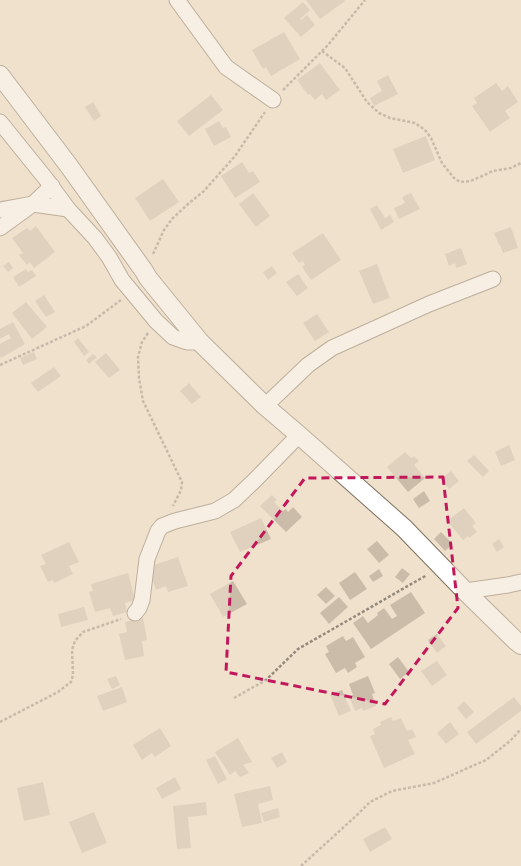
<svg xmlns="http://www.w3.org/2000/svg" width="521" height="866" viewBox="0 0 521 866" font-family="Arial,sans-serif">
<rect width="100%" height="100%" fill="#f0e1cd"/>
<g fill="#cbbca9">
<polygon points="306,0 344,0 345,1 320,19"/>
<polygon points="303,2 310,10 300,19 301,20 307,15 315,25 301,37 284,18"/>
<polygon points="284,32 300,59 271,76 266,67 263,69 252,50"/>
<polygon points="320,63 340,90 326,100 322,94 315,100 310,94 308,95 297,80"/>
<polygon points="388,75 398,94 374,106 370,98 382,91 377,81"/>
<polygon points="496,83 502,91 508,86 518,102 505,111 510,118 490,132 472,106 477,103 474,98"/>
<polygon points="211,95 223,110 189,136 177,121"/>
<polygon points="93,102 101,116 94,121 85,107"/>
<polygon points="219,121 223,128 226,127 231,137 214,146 205,129"/>
<polygon points="426,136 435,160 403,173 393,149"/>
<polygon points="242,162 249,173 253,171 260,182 235,198 221,176"/>
<polygon points="163,179 179,202 150,221 135,198"/>
<polygon points="253,193 270,216 256,227 239,204"/>
<polygon points="411,193 420,209 399,219 394,208 405,203 402,197"/>
<polygon points="377,205 385,218 390,215 394,222 381,230 370,209"/>
<polygon points="36,226 55,252 34,268 30,262 27,265 19,255 23,253 12,238 27,228 30,231"/>
<polygon points="511,227 518,248 503,253 500,245 499,245 494,233"/>
<polygon points="323,233 341,260 311,280 302,267 305,265 303,261 299,263 292,253"/>
<polygon points="461,248 467,264 456,268 455,263 449,266 445,254"/>
<polygon points="9,262 13,268 8,272 3,266"/>
<polygon points="377,264 390,298 373,304 359,271"/>
<polygon points="272,266 277,273 268,280 263,272"/>
<polygon points="26,269 28,272 32,270 36,276 19,287 13,277"/>
<polygon points="298,274 308,288 297,296 286,282"/>
<polygon points="44,295 55,312 46,317 35,301"/>
<polygon points="26,302 47,327 32,339 12,313"/>
<polygon points="317,314 329,332 315,341 303,323"/>
<polygon points="13,322 25,344 1,358 0,356 0,344 11,338 9,334 0,339 0,329"/>
<polygon points="78,338 89,352 84,356 74,342"/>
<polygon points="34,352 37,359 23,365 20,358"/>
<polygon points="106,353 120,370 109,378 95,362"/>
<polygon points="93,354 97,357 89,364 86,360"/>
<polygon points="54,367 61,376 38,392 31,383"/>
<polygon points="189,383 201,397 192,404 180,391"/>
<polygon points="509,445 515,460 501,466 495,452"/>
<polygon points="405,452 411,458 414,456 419,461 414,465 425,478 408,492 387,467"/>
<polygon points="474,455 489,471 483,477 467,461"/>
<polygon points="451,471 459,481 449,489 441,479"/>
<polygon points="424,491 430,501 419,508 413,499"/>
<polygon points="272,495 277,500 274,502 283,511 286,509 288,512 293,507 302,517 286,532 260,506"/>
<polygon points="464,508 476,523 472,526 477,532 469,538 468,536 463,540 447,521"/>
<polygon points="261,518 271,539 240,552 230,532"/>
<polygon points="441,532 453,544 445,551 434,539"/>
<polygon points="499,539 504,547 497,552 492,544"/>
<polygon points="377,541 389,555 379,563 367,549"/>
<polygon points="69,542 79,562 69,566 73,574 54,583 53,580 48,582 40,566 46,564 41,555"/>
<polygon points="178,557 188,586 168,592 166,586 156,590 148,567"/>
<polygon points="402,568 410,574 403,583 395,577"/>
<polygon points="379,569 383,576 373,582 369,576"/>
<polygon points="355,572 367,589 350,600 339,583"/>
<polygon points="128,573 135,600 125,603 127,612 113,616 110,608 95,612 89,592 93,591 91,584"/>
<polygon points="233,581 247,604 223,617 210,594"/>
<polygon points="326,587 335,596 326,604 317,595"/>
<polygon points="411,592 425,613 371,649 353,623 363,616 368,623 378,615 377,613 384,608 392,619 397,616 390,605"/>
<polygon points="339,597 348,607 329,624 320,613"/>
<polygon points="84,607 88,620 61,627 58,614"/>
<polygon points="143,618 147,640 142,641 144,656 125,660 119,634 127,632 125,622"/>
<polygon points="437,634 446,646 437,653 428,640"/>
<polygon points="343,636 346,641 353,637 365,657 355,663 357,667 348,673 345,668 336,673 325,654 329,652 326,646"/>
<polygon points="398,657 409,672 400,679 389,664"/>
<polygon points="437,661 447,675 432,686 421,671"/>
<polygon points="116,676 120,685 112,689 107,679"/>
<polygon points="368,676 375,693 372,694 376,706 363,711 362,708 355,711 349,696 353,695 349,684"/>
<polygon points="122,687 127,702 103,711 97,696"/>
<polygon points="342,690 351,711 339,716 330,695"/>
<polygon points="514,697 521,706 521,711 476,744 467,732"/>
<polygon points="464,701 474,712 466,719 457,708"/>
<polygon points="391,717 393,721 401,718 407,731 412,729 416,737 408,740 415,754 384,768 370,736 375,734 373,729 381,725 380,722"/>
<polygon points="450,722 459,734 446,744 437,733"/>
<polygon points="160,728 171,746 155,757 152,753 142,760 133,745"/>
<polygon points="238,738 252,762 243,765 249,773 240,777 235,771 230,775 215,752"/>
<polygon points="282,752 287,762 277,768 271,758"/>
<polygon points="215,756 227,779 218,784 206,760"/>
<polygon points="175,777 181,789 162,799 156,788"/>
<polygon points="43,782 50,815 24,821 17,788"/>
<polygon points="270,786 273,800 258,804 262,823 242,827 234,794"/>
<polygon points="206,802 207,815 188,817 191,848 177,849 173,806"/>
<polygon points="278,808 280,817 264,822 261,813"/>
<polygon points="94,812 107,843 82,853 69,822"/>
<polygon points="385,827 392,839 370,852 363,839"/>
</g>
<g fill="none" stroke-linecap="round" stroke-linejoin="round">
<defs>
<g id="minor">
<polyline points="177,0 226,67 273,100"/>
<polyline points="0,122 46,179 68,209 95,238 109,257 122,280 156,321 173,337 187,342 200,342"/>
<polyline points="0,210 33,204 68,209"/>
<polyline points="0,228 33,204 52,186"/>
<polyline points="265,406 308,365 332,348 429,304 493,279"/>
<polyline points="465,591 508,585 521,582"/>
<polyline points="135,613 139,608 142,600 147,559 158,531 162,526 175,521 215,511 234,500 254,481 299,435"/>
</g>
<polyline id="tertiary" points="0,75 69,166 144,271 148,278 200,342 265,406 299,435 404,528 465,591 516,641 521,645"/>
</defs>
<use href="#minor" stroke="#7d705e" stroke-width="17"/>
<use href="#tertiary" stroke="#7d705e" stroke-width="20"/>
<g stroke="#948a7b" stroke-width="2.5" stroke-dasharray="3 2" stroke-linecap="butt">
<polyline points="322,51 345,68 367,102 379,113 390,118 415,123 425,130 431,138 442,163 454,178 460,182 471,181 493,171 511,168 521,163"/>
<polyline points="283,90 328,45 365,0"/>
<polyline points="153,254 164,230 172,219 188,204 204,191 235,156 265,112"/>
<polyline points="148,333 142,342 138,357 139,378 143,401 182,482 181,490 173,506"/>
<polyline points="0,365 86,326 121,300"/>
<polyline points="234,698 266,680 298,649 427,575"/>
<polyline points="0,722 58,692 71,682 73,675 72,650 75,641 83,632 121,619"/>
<polyline points="301,866 356,816 370,802 392,791 434,783 486,760 510,741 521,729"/>
</g>
<use href="#minor" stroke="#fff" stroke-width="15"/>
<use href="#tertiary" stroke="#fff" stroke-width="18"/>
</g>
<path d="M0 0H521V866H0ZM443,477L458,608L385,704L226,672L231,576L305,478Z" fill="#f0e1cd" fill-opacity=".55" fill-rule="evenodd"/>
<path fill="none" stroke="#c2185b" stroke-width="3" stroke-dasharray="8 5" stroke-linejoin="round" d="M443,477L458,608L385,704L226,672L231,576L305,478Z"/>
</svg>
